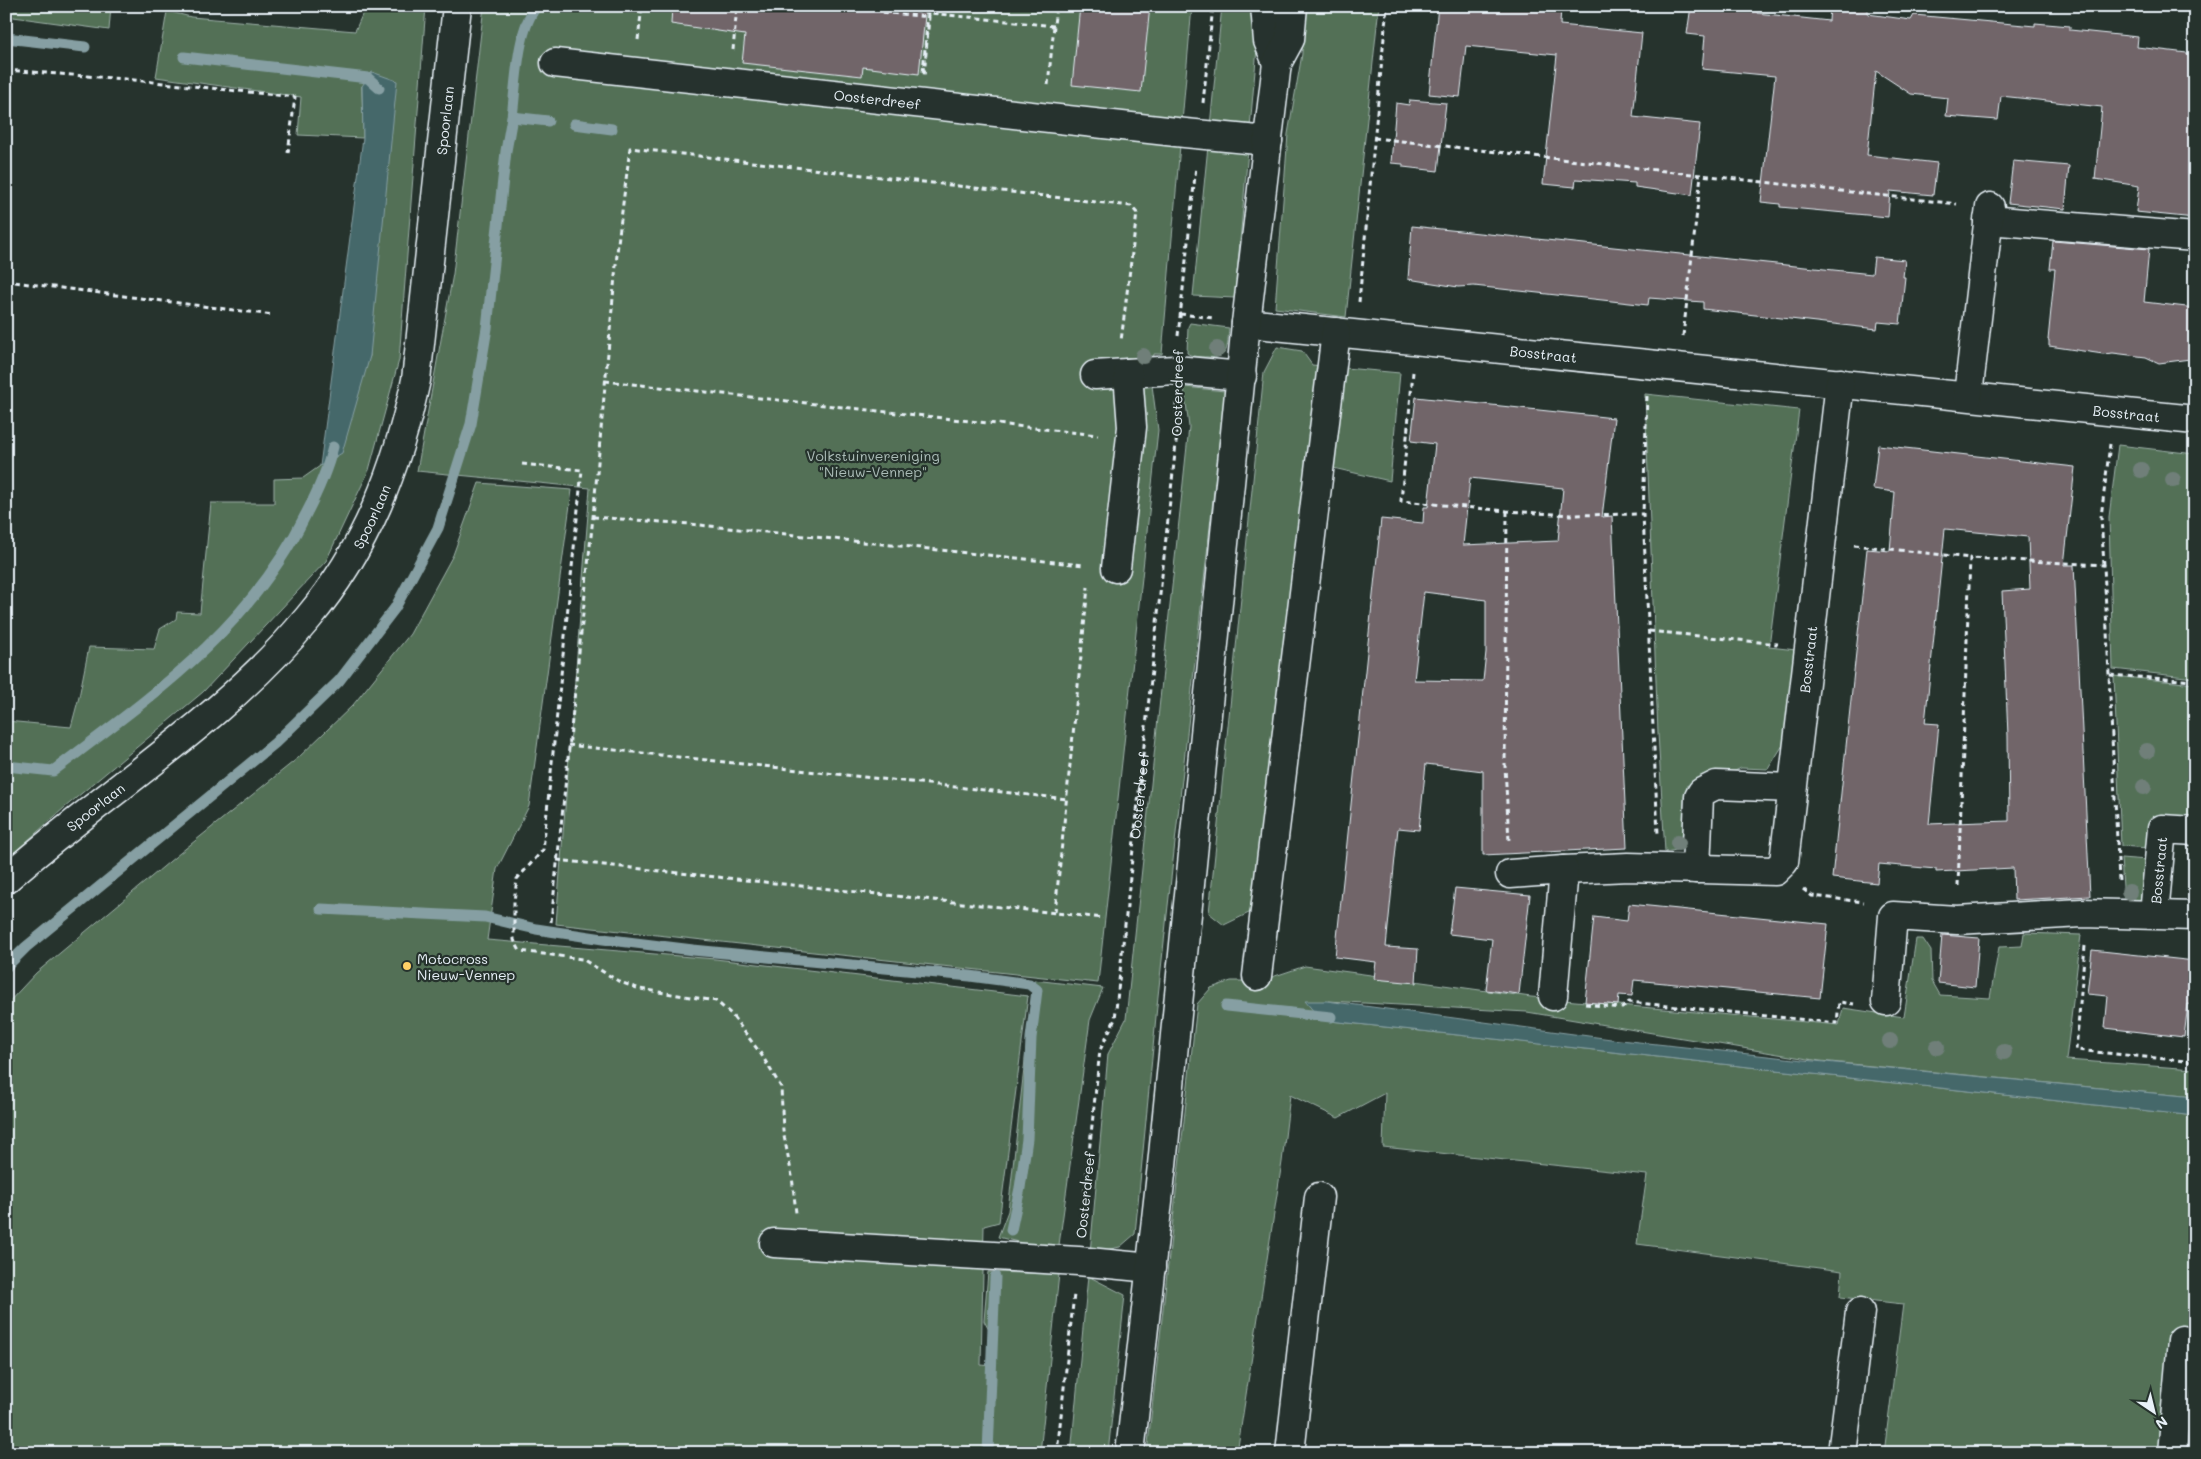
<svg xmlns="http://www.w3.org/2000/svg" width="2201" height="1459" viewBox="0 0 2201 1459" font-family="Mali,sans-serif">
<rect width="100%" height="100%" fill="#26332d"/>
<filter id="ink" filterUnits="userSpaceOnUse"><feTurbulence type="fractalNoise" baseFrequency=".02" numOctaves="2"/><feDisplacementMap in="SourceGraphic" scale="10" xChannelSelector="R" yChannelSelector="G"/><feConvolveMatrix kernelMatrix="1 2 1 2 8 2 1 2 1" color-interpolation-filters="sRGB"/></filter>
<g filter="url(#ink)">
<g fill="#527057" stroke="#9db0a8">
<polygon points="6,6 111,6 109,30 6,16"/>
<polygon points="366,6 426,6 399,360 369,470 326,561 203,692 64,808 6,860 6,721 71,727 79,697 89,647 154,649 160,629 176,619 177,612 200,613 211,503 274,503 274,479 303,478 320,466 370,356 362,86 363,138 298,135 301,97 156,77 167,11 191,17 355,31"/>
<polygon points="484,6 1192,6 1162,354 1154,354 1151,378 1158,430 1098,983 556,924 590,488 417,471 453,274"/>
<polygon points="1222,6 1254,6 1257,48 1235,298 1193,296"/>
<polygon points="1303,6 1379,6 1346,317 1275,308 1288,134 1302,54"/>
<path d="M1190,323L1229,328C1227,346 1230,360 1207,357C1200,357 1192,357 1187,353L1188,327Z"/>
<polygon points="1277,347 1302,351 1312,365 1400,373 1390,481 1307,462 1255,910 1224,925 1209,913 1264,372"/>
<polygon points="1184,387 1225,391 1158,996 1135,1234 1120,1247 1090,1253 1108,1054 1126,1019 1189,427"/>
<polygon points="1645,394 1799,410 1769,647 1796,650 1783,745 1768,769 1741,768 1695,791 1687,785 1682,849 1665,852 1658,733"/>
<polygon points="2118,445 2195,454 2195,678 2113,669 2109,517"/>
<polygon points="479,483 572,490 529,806 497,869 487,940 715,959 1028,996 999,1222 984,1226 981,1365 993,1366 995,1341 984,1321 988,1272 1059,1274 1040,1453 6,1453 6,1005 36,973 175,857 298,758 353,705 410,634 453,555"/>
<polygon points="2114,676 2195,684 2195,819 2148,848 2121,846"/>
<polygon points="2121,858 2147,860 2142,900 2124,902"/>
<polygon points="2024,933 2081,935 2066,1060 2195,1069 2195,1097 1820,1061 1527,1012 1328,1001 1321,1020 2195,1116 2195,1453 1884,1453 1903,1304 1840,1297 1842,1271 1637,1244 1647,1175 1383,1147 1385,1093 1338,1118 1290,1095 1282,1162 1237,1453 1147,1453 1197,1004 1211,988 1231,981 1260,981 1305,966 1531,997 1839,1025 1843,1008 1904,1017 1916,939 1923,939 1931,951 1932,981 1940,995 1990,998 1999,947 2022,946"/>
<polygon points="1034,980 1103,988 1090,1020 1058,1252 998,1237 1008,1211"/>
<polygon points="1088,1276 1125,1295 1108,1453 1071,1453"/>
</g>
<g fill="#45686b" stroke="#869fa3">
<polygon points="372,72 397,81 370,356 342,453 320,466 363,138 362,86"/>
<polygon points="1305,1001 1327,1001 1611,1039 1804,1060 2195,1097 2195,1116 1321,1020"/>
</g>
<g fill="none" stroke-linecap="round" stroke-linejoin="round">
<g stroke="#869fa3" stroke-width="11">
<path d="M537,6C517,28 516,86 512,117L548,121"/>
<polyline points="6,38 85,47"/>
<polyline points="184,57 368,78 379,88"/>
<polyline points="574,124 612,129"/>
<path d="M6,766L53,771C152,696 250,629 306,514C317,493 327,471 333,447"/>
<polyline points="321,909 485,917 536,929 603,939 693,950 970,976 1029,984 1037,990 1031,1038 1027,1139 1020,1188 1011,1230"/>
<polyline points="6,967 26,947 275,743 339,681 395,608 438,528 471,424 487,328 506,151 512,117"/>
<polyline points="1226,1006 1331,1017"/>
<polyline points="988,1453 995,1277"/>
</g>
</g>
<g fill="#716569" stroke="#e8f1f8" fill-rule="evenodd">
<polygon points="672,6 926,6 919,74 863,67 862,76 742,63 745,35 671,24"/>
<polygon points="1080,6 1150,6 1141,92 1072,85"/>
<polygon points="1438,6 1561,6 1560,25 1642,33 1633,117 1700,124 1692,195 1635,187 1635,183 1576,179 1575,187 1543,184 1557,55 1466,46 1460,97 1429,94"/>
<polygon points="1691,6 1757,6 1757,13 1829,21 1830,6 1844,6 1868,9 1868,14 1911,20 1914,15 2035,26 2035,23 2070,26 2070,30 2138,37 2137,47 2195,54 2195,218 2136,212 2139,186 2095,179 2102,107 2001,96 1998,120 1946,116 1948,98 1911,94 1876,71 1867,155 1937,163 1933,195 1890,191 1888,217 1780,207 1780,204 1761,202 1775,76 1702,69 1705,36 1687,34"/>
<polygon points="1410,100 1446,103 1438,171 1403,167 1403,164 1391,163 1396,103 1409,105"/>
<polygon points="2013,161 2069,166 2065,209 2008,203"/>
<polygon points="1412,226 1872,274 1874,257 1905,260 1903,277 1905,277 1900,324 1878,322 1877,329 1703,309 1703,302 1649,298 1648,305 1474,286 1458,287 1408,279"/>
<polygon points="2053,241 2149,249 2144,302 2195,308 2195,355 2190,354 2190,359 2159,363 2146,357 2113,353 2103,354 2049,346 2049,340 2048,340 2055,269 2050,269"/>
<path d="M1416,397L1614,418L1602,517L1612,516L1627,848L1483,855V771L1426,764L1419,830L1398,828L1386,947L1418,949L1416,983L1374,979L1376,962L1335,957L1381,519L1423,523L1424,507H1428L1435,444L1411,441ZM1470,478L1563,488L1558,541L1463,545ZM1424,592L1486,600V652L1483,681L1414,680Z"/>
<path d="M1878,445L2075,467L2064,565H2074L2090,896L2014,900L2013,868L1936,872V869L1879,864L1877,883L1832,878L1867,549L1890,551L1895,492L1873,489ZM1945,529L2028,537L2030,589L2002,591L2008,736L2009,821L1929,824L1939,724L1925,723Z"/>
<polygon points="1455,888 1530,895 1519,994 1486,990 1492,939 1449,934"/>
<polygon points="1629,904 1828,924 1820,998 1634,980 1632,996 1619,995 1618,1005 1585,1002 1594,917 1627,921"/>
<polygon points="1942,935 1979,938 1975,987 1938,983"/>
<polygon points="2092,950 2195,961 2195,1005 2188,1004 2184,1037 2105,1028 2108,996 2087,994"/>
</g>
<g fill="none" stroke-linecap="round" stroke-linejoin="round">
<defs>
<g id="minor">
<polyline points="1265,6 1268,41 1277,63"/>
<path id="s2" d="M555,63L1185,133L1268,141"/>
<polyline points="1988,220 2195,237"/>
<path id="s3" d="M1246,323L2195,420"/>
<polyline points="1095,375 1175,370 1242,376"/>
<polyline points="1968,395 1990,207"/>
<polyline points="1116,568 1132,427 1128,373"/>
<polyline points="1696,869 1699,797 1702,792 1716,785 1792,788"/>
<path id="s4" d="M1564,870L1628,867L1775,871L1784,862L1840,383"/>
<polyline points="1510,874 1564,870 1553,996"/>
<path id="s5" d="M2154,914L2162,829L2195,831"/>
<polyline points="1257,976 1336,332"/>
<polyline points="1886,1001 1893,916 1957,920 2082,913 2195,916"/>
<polyline points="774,1243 1078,1261 1151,1268"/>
<polyline points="1130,1453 1162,1165 1246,323 1277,63 1290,39 1293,6"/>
<polyline points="1290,1453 1319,1197"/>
<polyline points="1842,1453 1860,1312"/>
<polyline points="2172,1453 2182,1340"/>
</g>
<g id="major">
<path id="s6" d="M6,879C105,792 224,720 308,618C367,548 397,468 416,380L457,6"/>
</g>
</defs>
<use href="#minor" stroke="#e8f1f8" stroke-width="31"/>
<use href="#major" stroke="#e8f1f8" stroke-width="31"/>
<g stroke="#e8f1f8" stroke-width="3" stroke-dasharray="5 4" stroke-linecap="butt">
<polyline points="892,6 891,9 1054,26"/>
<polyline points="638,40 642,6"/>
<polyline points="733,50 737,6"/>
<polyline points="6,70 125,79 295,97 288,153"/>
<polyline points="923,72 928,13"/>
<polyline points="1048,85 1056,6"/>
<polyline points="1203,103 1213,6"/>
<polyline points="1374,138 1957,204"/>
<polyline points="6,281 273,315"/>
<polyline points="1359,302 1387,6"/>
<polyline points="1180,314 1214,318"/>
<polyline points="1178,336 1196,166"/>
<polyline points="1683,336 1701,175"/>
<polyline points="1413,372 1401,501 1507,511 1570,515 1643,514"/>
<polyline points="605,381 1098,435"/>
<polyline points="1647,396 1643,514 1658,834"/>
<polyline points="522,464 582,470 543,850 517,879 514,901 514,940 520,951 582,959 620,982 640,989 716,1001 731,1014 761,1054 781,1087 783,1131 792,1176 796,1213"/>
<polyline points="1507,511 1505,766 1509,841"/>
<polyline points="593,517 690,524 1083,565"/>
<polyline points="1854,545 1970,558"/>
<polyline points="2104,565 2101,517 2110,444"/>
<polyline points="1649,631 1778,644"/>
<polyline points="568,745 1067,799"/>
<polyline points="557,860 1103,918"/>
<polyline points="2119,881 2109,675 2195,681"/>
<polyline points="1958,886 1970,558 2104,565 2109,675"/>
<polyline points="1803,889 1812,896 1864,902"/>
<polyline points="1055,912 1088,587"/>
<polyline points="551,922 593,517 618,243 630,148 1131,206 1137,213 1121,341"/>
<polyline points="2085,946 2076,1050 2195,1062"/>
<polyline points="1585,1004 1622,1008 1629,1002 1837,1023 1839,1002 1854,1004"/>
<path id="s1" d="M1081,1228L1100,1050L1115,1019L1177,434L1176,402"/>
<polyline points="1057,1453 1074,1294"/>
</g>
<use href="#minor" stroke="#26332d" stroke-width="28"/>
<use href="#major" stroke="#26332d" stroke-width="28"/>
<polyline stroke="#e8f1f8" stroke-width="3" stroke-dasharray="5 4" stroke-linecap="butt" points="881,6 880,12 929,17 924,77"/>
</g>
<g fill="#707f79">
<circle cx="1217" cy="349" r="8"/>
<circle cx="1143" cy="356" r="8"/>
<circle cx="2141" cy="470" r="8"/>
<circle cx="2173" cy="480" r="8"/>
<circle cx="2147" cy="751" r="8"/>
<circle cx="2144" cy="787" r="8"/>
<circle cx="1678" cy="843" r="8"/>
<circle cx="2129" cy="892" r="8"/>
<circle cx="1890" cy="1041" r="8"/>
<circle cx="1937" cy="1047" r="8"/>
<circle cx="2004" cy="1052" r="8"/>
</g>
</g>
<circle fill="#ffd166" stroke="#26332d" stroke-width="2" cx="407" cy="966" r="5"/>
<g text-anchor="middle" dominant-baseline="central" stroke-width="4.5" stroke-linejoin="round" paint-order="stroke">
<g font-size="14" fill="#e8f1f8" stroke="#26332d">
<text stroke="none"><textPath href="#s2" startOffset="324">Oosterdreef</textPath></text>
<text stroke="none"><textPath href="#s6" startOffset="925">Spoorlaan</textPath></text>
<text stroke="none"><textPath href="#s3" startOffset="299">Bosstraat</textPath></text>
<text transform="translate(1177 393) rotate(-89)">Oosterdreef</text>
<text stroke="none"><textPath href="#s3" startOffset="885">Bosstraat</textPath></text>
<text stroke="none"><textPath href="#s6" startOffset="520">Spoorlaan</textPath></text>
<text stroke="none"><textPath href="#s4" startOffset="428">Bosstraat</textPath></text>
<text stroke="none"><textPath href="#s1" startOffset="438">Oosterdreef</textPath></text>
<text stroke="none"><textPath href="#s6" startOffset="115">Spoorlaan</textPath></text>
<text stroke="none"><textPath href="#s5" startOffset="44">Bosstraat</textPath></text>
<text transform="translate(1085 1195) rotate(-84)">Oosterdreef</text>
</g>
<g font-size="14" fill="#acbdb8" stroke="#26332d">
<text x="873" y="455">Volkstuinvereniging<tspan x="873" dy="16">"Nieuw-Vennep"</tspan></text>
</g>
<g font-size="14" fill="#e8f1f8" stroke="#26332d" text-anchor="start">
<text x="417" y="958">Motocross<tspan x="417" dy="16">Nieuw-Vennep</tspan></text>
</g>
</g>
<rect width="2201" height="1459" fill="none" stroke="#26332d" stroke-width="25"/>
<rect x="12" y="12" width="2176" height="1434" fill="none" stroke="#e8f1f8" stroke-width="2" filter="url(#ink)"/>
<g transform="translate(2154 1412) rotate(145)" stroke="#26332d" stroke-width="4" paint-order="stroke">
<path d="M0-4L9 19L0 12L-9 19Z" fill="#e8f1f8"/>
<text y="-8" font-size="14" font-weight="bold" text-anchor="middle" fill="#e8f1f8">N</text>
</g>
</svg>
